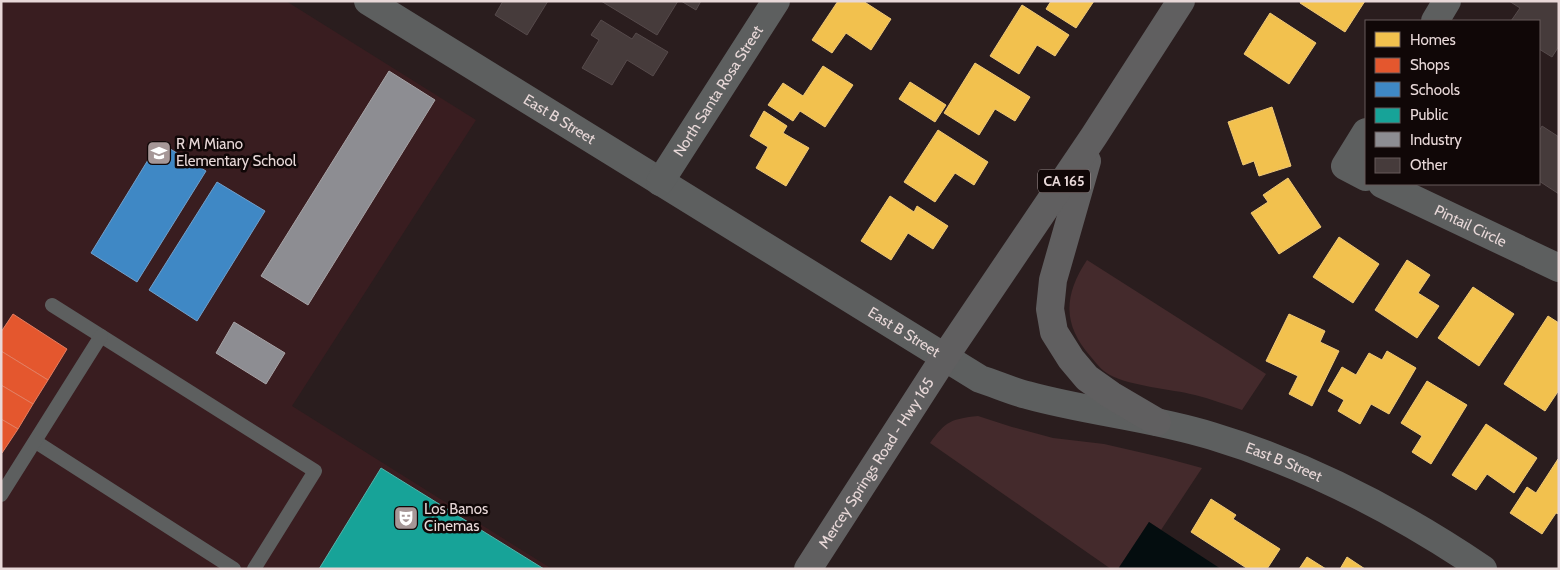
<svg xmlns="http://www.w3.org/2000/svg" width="1560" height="570" viewBox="0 0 1560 570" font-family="Cabin,sans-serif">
<rect width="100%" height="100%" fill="#2a1d1e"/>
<polygon fill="#391d20" points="1,1 286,1 476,120 292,406 552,569 1,569"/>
<g fill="#442a2c">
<path d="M1087,260L1266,374L1242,410C1227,405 1211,399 1195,395C1171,389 1130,386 1110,375C1102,371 1096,363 1091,357C1062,324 1064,295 1087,260Z"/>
<path d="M978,416L1012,427L1053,438L1104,444L1165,458L1202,468L1161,530L1149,522L1118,569H1111L930,443C946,421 951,419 978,416Z"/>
</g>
<polygon fill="#040d0f" points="1149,522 1221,569 1118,569"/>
<g fill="#f2c14e" stroke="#efc877">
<polygon points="838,1 863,1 891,19 871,50 846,33 832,53 812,40"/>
<polygon points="1051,1 1094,1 1076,28 1046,9"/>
<polygon points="1301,1 1365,1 1345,32 1300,3"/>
<polygon points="1022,5 1069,35 1055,56 1037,45 1019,74 990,56"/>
<polygon points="1270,13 1316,43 1289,84 1244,54"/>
<polygon points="975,63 1030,97 1015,121 995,109 979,135 944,113"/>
<polygon points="823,66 853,85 825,127 800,111 793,121 768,105 783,83 803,96"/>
<polygon points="910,82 946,105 935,122 899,99"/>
<polygon points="1272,107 1291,166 1259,176 1254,161 1243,165 1228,122"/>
<polygon points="764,111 787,126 783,133 809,148 786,186 756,168 768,147 750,136"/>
<polygon points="938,130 988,162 974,185 955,173 935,202 904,182"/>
<polygon points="1288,178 1321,227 1279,254 1251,213 1268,202 1263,195"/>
<polygon points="890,196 914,212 917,206 948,226 933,249 908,233 891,260 861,241"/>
<polygon points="1339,237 1379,264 1353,303 1313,277"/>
<polygon points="1407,260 1430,275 1418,293 1439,306 1417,338 1375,310"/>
<polygon points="1473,287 1514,314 1479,366 1438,338"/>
<polygon points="1289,314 1325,331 1320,342 1339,351 1312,406 1289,394 1298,376 1266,361"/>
<polygon points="1548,316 1559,323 1559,390 1545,411 1504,384"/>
<polygon points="1387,351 1416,368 1389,414 1371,404 1360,424 1338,411 1344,400 1328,391 1342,367 1356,375 1369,353 1382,360"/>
<polygon points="1427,381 1467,405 1431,464 1412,452 1422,436 1401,423"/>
<polygon points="1486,424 1537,458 1514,493 1487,474 1476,490 1452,475"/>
<polygon points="1558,459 1559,514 1556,513 1542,534 1510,513 1527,487 1536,493"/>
<polygon points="1211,499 1236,515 1233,519 1280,549 1267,569 1248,569 1191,532"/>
<polygon points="1307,557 1326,569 1299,569"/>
<polygon points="1347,557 1365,569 1340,569"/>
</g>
<g fill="#e4572e" stroke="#e57e61">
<polygon points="13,314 67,349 48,380 1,351 1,332"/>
<polygon points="1,351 48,380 33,404 1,385"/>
<polygon points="1,385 33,404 18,429 1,419"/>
<polygon points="1,419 18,429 2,453 1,453"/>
</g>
<g fill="#3f88c5" stroke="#72a0cb">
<polygon points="159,142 206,171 137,282 91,253"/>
<polygon points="217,182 265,211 197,321 149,290"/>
</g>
<polygon fill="#17a398" stroke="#56b3ab" points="381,468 544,569 319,569"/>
<g fill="#8d8d92" stroke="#a8a4a7">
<polygon points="389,71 435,100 308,305 261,276"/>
<polygon points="234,322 285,353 266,384 216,353"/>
</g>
<g fill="#463b3b" stroke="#564a4b">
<polygon points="503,1 548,1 527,35 495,15"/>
<polygon points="601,1 678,1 657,35"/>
<polygon points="681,1 701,1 696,10"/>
<polygon points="1509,1 1556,1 1559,3 1559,46 1552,57 1539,49 1539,21 1511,21 1520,8"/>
<polygon points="601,20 632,39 636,33 668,52 653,76 627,60 612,85 582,68 599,40 591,35"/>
<polygon points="1542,126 1559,137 1559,194 1539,181 1539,131"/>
</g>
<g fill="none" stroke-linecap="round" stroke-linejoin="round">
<g stroke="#5d5f5f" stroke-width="14">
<polyline points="52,305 315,471 254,569"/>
<polyline points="36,442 234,569"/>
<polyline points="1,495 101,336"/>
</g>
<g stroke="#5d5f5f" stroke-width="28">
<path id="s1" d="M368,1L980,379C996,384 1011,391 1027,395C1088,412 1151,417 1212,436C1308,465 1400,513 1483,569"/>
<polyline points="1435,21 1447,1"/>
<polyline points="1366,132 1345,166 1366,177"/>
<path id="s2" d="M660,182L776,1"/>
<path id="s3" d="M1382,184L1559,268"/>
</g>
<g stroke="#605f60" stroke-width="28">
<polyline points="1087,161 1053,280 1050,309 1054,332 1071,359 1087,378 1111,395 1157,422"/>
<path id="s4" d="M808,569L944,358L1094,136L1181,1"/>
</g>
</g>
<defs>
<symbol id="school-square" viewBox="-11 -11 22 22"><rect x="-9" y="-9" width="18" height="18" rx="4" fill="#a69797" stroke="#100707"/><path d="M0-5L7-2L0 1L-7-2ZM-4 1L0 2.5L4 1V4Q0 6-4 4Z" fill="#fff"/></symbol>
<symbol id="theatre-square" viewBox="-11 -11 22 22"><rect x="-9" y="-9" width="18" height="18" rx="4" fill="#a69797" stroke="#100707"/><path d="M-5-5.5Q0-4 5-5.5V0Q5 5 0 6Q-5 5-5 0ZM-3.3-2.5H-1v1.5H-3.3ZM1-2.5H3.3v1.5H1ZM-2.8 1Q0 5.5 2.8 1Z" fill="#fff"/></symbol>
</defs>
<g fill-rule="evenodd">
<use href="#school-square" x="145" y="139" width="28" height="28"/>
<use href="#theatre-square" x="392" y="504" width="28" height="28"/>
</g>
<g text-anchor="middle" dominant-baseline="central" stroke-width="5" stroke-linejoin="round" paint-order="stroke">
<rect fill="#100707" stroke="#a79999" stroke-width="1" x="1038" y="169.5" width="52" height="23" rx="4"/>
<g font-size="14" font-weight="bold" fill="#e8d8d8">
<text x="1064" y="181">CA 165</text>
</g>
<g font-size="15" fill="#e8d8d8" stroke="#100707">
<text stroke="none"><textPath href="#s2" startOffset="108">North Santa Rosa Street</textPath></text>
<text stroke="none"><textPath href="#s1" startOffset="225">East B Street</textPath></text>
<text stroke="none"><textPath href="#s3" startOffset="98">Pintail Circle</textPath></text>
<text stroke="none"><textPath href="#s1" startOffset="630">East B Street</textPath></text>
<text stroke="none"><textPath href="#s4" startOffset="126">Mercey Springs Road - Hwy 165</textPath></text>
<text stroke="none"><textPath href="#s1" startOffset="1035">East B Street</textPath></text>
</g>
<g font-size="15" fill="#e8d8d8" stroke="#100707" text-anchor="start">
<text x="176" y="144">R M Miano<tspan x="176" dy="17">Elementary School</tspan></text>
<text x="424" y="509">Los Banos<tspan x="424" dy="17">Cinemas</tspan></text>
</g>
</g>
<rect width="1560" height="570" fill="none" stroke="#e8d8d8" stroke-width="5"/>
<rect x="1365" y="20" width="175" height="165" fill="#100707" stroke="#665b5b"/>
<rect x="1375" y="32" width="25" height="15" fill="#f2c14e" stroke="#665b5b"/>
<text x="1410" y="45" font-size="15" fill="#e8d8d8">Homes</text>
<rect x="1375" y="58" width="25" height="15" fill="#e4572e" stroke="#665b5b"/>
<text x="1410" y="70" font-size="15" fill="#e8d8d8">Shops</text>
<rect x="1375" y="82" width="25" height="15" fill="#3f88c5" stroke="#665b5b"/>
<text x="1410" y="95" font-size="15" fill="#e8d8d8">Schools</text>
<rect x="1375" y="108" width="25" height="15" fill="#17a398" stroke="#665b5b"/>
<text x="1410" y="120" font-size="15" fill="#e8d8d8">Public</text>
<rect x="1375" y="132" width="25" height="15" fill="#8d8d92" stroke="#665b5b"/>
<text x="1410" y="145" font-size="15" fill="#e8d8d8">Industry</text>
<rect x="1375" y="158" width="25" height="15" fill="#463b3b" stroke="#665b5b"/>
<text x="1410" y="170" font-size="15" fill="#e8d8d8">Other</text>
</svg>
